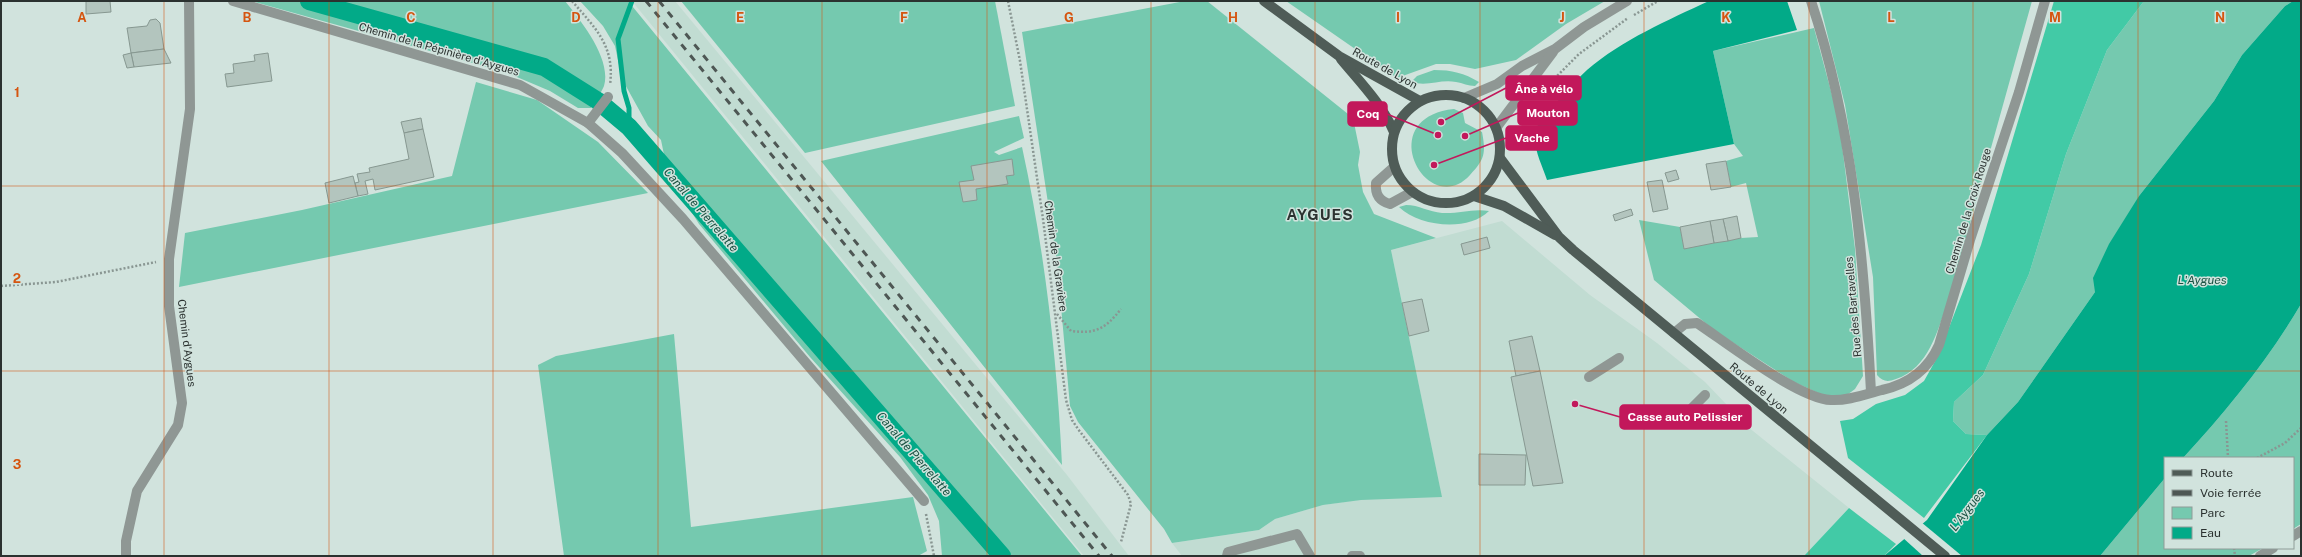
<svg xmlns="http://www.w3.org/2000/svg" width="2302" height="557" viewBox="0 0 2302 557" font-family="'Public Sans',sans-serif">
<rect width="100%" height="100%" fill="#d1e3dd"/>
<g fill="#c1dcd2">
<polygon points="632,1 675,1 1067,475 1129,556 1084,556"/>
<polygon points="1502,221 1590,295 1657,343 1705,382 1748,427 1849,508 1804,556 1182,556 1172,543 1259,530 1275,519 1323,505 1440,488 1391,250"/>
</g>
<g fill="#75c9af">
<path d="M251,1H565C581,21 612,59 604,86C601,93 595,101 591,108H578L550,91L505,72Z"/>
<polygon points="580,1 628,1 1082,556 942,556 939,521 928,495 900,457 810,357 699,224 668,174 661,140 648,126 622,79 615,46 603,26"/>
<polygon points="681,1 995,1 1015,106 805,153"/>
<polygon points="1185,1 1207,1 1353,118 1360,152 1358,165 1363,192 1374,214 1436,238 1391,250 1442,497 1361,500 1323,505 1275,519 1259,530 1172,543 1164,529 1078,422 1070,406 1057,262 1022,32"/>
<polygon points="1286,1 1605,1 1566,24 1516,60 1475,69 1450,64 1436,64 1397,78"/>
<path d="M1819,1H2032L1948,302C1937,331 1929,368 1896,379C1888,382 1883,382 1877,375L1873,277L1845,105Z"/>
<polygon points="2144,1 2293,1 2285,6 2242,55 2214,101 2139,196 2095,292 2018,402 1987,435 1966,434 1953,421 1954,402 1983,375 2029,274 2066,154 2107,50"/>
<polygon points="1814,28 1839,121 1855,249 1863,376 1855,389 1847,395 1827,397 1794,382 1715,331 1654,280 1639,220 1680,227 1684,248 1741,238 1758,237 1746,183 1731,187 1726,161 1743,156 1734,144 1713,51"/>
<path d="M1434,70C1452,70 1464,73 1479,82L1475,86C1468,86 1463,83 1456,82C1440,79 1428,87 1411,82L1417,76Z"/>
<polygon points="476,82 537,100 598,142 648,193 179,287 185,233 302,210 452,176"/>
<path d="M1454,109L1463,113L1465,123L1482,132C1486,153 1485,159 1470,175C1428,221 1371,118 1454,109Z"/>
<path d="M1019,116L1024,138L994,152L999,155L1022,147C1045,252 1057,358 1062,465L821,161Z"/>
<path d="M1406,205C1419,205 1429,212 1442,213C1459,214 1473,208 1489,211C1468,232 1420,227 1399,207Z"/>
<path d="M2301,304V524L2293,529V458H2183C2227,410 2268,360 2301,304Z"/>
<polygon points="674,334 691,527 913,497 927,551 918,556 564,556 538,365 556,356"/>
<polygon points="2165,478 2165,548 2263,548 2249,556 2100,556"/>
</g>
<g fill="#42caa6">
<polygon points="2054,1 2144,1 2107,50 2066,154 2029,274 1983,375 1954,402 1953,421 1966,434 1987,435 1924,518 1848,458 1840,421 1853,419 1876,404 1905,395 1924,381 1938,356 1981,245"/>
<polygon points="1849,508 1896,544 1884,556 1804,556"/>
</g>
<g fill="#02aa88">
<path d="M1709,1H1787L1797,30L1713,51L1734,144L1547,180C1542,164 1532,148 1536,130C1538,120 1550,111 1556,103C1566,92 1576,80 1587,70C1622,40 1668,20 1709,1Z"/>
<path d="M2293,1H2301V304C2268,360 2227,410 2183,458H2165V478L2100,556H1884L1927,520L1987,435L2018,402L2095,292L2093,278L2109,244L2139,196L2214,101L2242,55L2285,6Z"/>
</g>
<polygon fill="#d1e3dd" points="1921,522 1962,556 1923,556 1902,537"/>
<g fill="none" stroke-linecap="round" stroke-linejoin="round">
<polyline stroke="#02aa88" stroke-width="5" points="629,127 629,108 624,91 618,39 632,1"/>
<polyline stroke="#02aa88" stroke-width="18" points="309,1 544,67 598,101 629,127 1002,556"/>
</g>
<g fill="#b3c5be" stroke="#879891">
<polygon points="86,1 110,1 111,12 86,14"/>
<polygon points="156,19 160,23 164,49 131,53 127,28 147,26 150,20"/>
<polygon points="164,49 171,63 134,67 131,53"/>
<polygon points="131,53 134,67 127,68 123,55"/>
<polygon points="268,53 272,81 227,87 225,74 234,73 233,64 255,61 254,55"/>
<polygon points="421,118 423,129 404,133 401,122"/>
<polygon points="423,129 434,177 375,190 373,179 365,181 368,194 358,196 355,183 359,182 357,174 370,172 369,168 409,159 404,133"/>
<polygon points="1012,159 1014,175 1006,176 1008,184 976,189 977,200 963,202 959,182 974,180 971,166"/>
<polygon points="1726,161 1731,187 1711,190 1706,164"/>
<polygon points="1676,170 1679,179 1668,182 1665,173"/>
<polygon points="353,176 358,196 329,203 325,183"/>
<polygon points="1662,180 1668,209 1653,212 1647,182"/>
<polygon points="1631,209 1633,215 1615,221 1613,215"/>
<polygon points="1737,216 1741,238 1728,241 1723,219"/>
<polygon points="1723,219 1728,241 1714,243 1710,221"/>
<polygon points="1710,221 1714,243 1684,249 1680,227"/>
<polygon points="1487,237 1490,248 1464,255 1461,244"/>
<polygon points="1422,299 1429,331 1409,336 1402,303"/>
<polygon points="1532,336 1540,371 1516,376 1509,341"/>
<polygon points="1540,371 1563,483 1533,486 1511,377"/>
<polygon points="1479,454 1526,455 1525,485 1479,485"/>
</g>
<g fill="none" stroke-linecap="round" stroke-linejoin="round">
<g stroke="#899692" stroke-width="2.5" stroke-dasharray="2 2" stroke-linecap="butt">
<path d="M572,1C596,29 615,46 610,85"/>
<polyline points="1008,1 1020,61 1043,219 1066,400 1072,420 1078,429 1128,495 1131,504 1121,542"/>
<polyline points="1634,15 1658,1"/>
<polyline points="1546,87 1579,54 1628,18"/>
<polyline points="1,286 56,282 156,262"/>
<path d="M1057,314L1071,331C1096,334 1105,329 1121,309"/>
<polyline points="2226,421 2228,458"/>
<polyline points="2257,458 2285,443 2301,428"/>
<polyline points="926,514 934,556"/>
<polyline points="2234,548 2235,556"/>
</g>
<g stroke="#8f9794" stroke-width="10">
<polyline points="233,1 520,85 588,123 608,97"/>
<path d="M1811,1C1853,127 1864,260 1871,392"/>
<polyline points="1464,98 1497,84 1522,66 1555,49 1584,27 1627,1"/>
<polyline points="588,123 622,153 683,219 924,501"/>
<polyline points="1496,128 1553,52"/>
<path d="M1394,167L1376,183C1375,194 1379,201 1390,204L1412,192"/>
<path d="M1674,333L1685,324L1697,323C1727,343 1799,399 1831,400C1848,401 1866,394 1882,390C1909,384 1928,370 1939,345L1970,240L2019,92L2045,1"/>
<polyline points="1589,377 1619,358"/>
<polyline points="1679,421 1705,395"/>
<polyline points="2293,536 2301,531"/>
<polyline points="126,556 126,541 137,491 178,425 182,403 169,306 169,259 190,109 189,1"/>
<polyline points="1227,556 1228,552 1297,534 1310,556"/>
<polyline points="1352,556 1360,556"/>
<polyline points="2260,556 2273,548"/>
</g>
<g stroke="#4f5c57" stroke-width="10">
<polyline points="1264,1 1339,56 1420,101"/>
<path d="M1341,59C1360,82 1382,104 1394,132"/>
<circle cx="1446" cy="149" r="54"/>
<polyline points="1500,158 1559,237 1573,250 1945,556"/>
<polyline points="1474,196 1504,206 1555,235"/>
</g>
<g stroke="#4e5754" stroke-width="3" stroke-dasharray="7 7" stroke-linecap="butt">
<polyline points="646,1 1099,556"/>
<polyline points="659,1 1112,556"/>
</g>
</g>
<path fill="none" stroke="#d55510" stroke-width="1" stroke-opacity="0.55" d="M164,1V556M329,1V556M493,1V556M658,1V556M822,1V556M987,1V556M1151,1V556M1315,1V556M1480,1V556M1644,1V556M1809,1V556M1973,1V556M2138,1V556M1,186H2301M1,371H2301"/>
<g text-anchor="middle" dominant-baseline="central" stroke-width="3" stroke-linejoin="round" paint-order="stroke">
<g font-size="11" fill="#2b3230" stroke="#d1e3dd">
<text transform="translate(439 49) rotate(16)">Chemin de la Pépinière d'Aygues</text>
<text transform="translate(1385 68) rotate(29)">Route de Lyon</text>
<text transform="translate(1968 211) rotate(-73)">Chemin de la Croix Rouge</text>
<text transform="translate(1056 256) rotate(82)">Chemin de la Gravière</text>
<text transform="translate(1853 307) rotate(-95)">Rue des Bartavelles</text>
<text transform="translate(187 343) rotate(83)">Chemin d'Aygues</text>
<text transform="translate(1759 388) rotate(40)">Route de Lyon</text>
</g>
<g font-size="12" font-style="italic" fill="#1b5243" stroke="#d1e3dd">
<text transform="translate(701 210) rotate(49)">Canal de Pierrelatte</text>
<text x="2202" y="280">L'Aygues</text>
<text transform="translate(914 454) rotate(49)">Canal de Pierrelatte</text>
<text transform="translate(1967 510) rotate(-53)">L'Aygues</text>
</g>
<g font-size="15" font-weight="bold" letter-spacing="1" fill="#2b3230" stroke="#d1e3dd">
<text x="1320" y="214">AYGUES</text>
</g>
</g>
<g font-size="13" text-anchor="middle" font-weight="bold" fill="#d55510" stroke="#d1e3dd" stroke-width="3" stroke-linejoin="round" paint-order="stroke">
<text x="82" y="22">A</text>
<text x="247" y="22">B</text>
<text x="411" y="22">C</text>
<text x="576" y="22">D</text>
<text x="740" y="22">E</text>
<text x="904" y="22">F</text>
<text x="1069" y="22">G</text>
<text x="1233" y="22">H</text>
<text x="1398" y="22">I</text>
<text x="1562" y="22">J</text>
<text x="1726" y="22">K</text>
<text x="1891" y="22">L</text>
<text x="2055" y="22">M</text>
<text x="2220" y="22">N</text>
<text x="17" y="97">1</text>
<text x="17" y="283">2</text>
<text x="17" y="469">3</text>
</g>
<path fill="none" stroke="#c2185b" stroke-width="1.5" d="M1441 122L1506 88M1465 136L1518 113M1438 135L1387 114M1434 165L1506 138M1575 404L1620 417"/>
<g fill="#c2185b" stroke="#d1e3dd" stroke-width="1.5">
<circle cx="1441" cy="122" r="4"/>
<circle cx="1465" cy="136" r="4"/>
<circle cx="1438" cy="135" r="4"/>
<circle cx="1434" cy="165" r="4"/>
<circle cx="1575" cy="404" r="4"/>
</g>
<g fill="#c2185b" stroke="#c2185b" stroke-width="1.5">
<rect x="1506" y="76" width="75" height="24" rx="4"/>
<rect x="1518" y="101" width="59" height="24" rx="4"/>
<rect x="1348" y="102" width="39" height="24" rx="4"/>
<rect x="1506" y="126" width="51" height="24" rx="4"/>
<rect x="1620" y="405" width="131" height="24" rx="4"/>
</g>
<g font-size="12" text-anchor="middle" font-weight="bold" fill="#fff">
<text x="1544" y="93">Âne à vélo</text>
<text x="1548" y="117">Mouton</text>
<text x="1368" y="118">Coq</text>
<text x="1532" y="142">Vache</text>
<text x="1685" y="421">Casse auto Pelissier</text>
</g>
<rect width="2302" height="557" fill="none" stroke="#2b3230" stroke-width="4"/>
<rect x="2164" y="457" width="130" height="92" fill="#d1e3dd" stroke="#8f9c98"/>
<rect x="2172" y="470" width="20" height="6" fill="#4f5c57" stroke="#8f9c98"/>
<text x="2200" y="477" font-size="12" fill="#2b3230">Route</text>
<rect x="2172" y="490" width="20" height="6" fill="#4e5754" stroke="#8f9c98"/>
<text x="2200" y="497" font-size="12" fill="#2b3230">Voie ferrée</text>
<rect x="2172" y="507" width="20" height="12" fill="#75c9af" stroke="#8f9c98"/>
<text x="2200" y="517" font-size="12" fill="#2b3230">Parc</text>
<rect x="2172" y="527" width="20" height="12" fill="#02aa88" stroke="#8f9c98"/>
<text x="2200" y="537" font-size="12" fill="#2b3230">Eau</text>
</svg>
